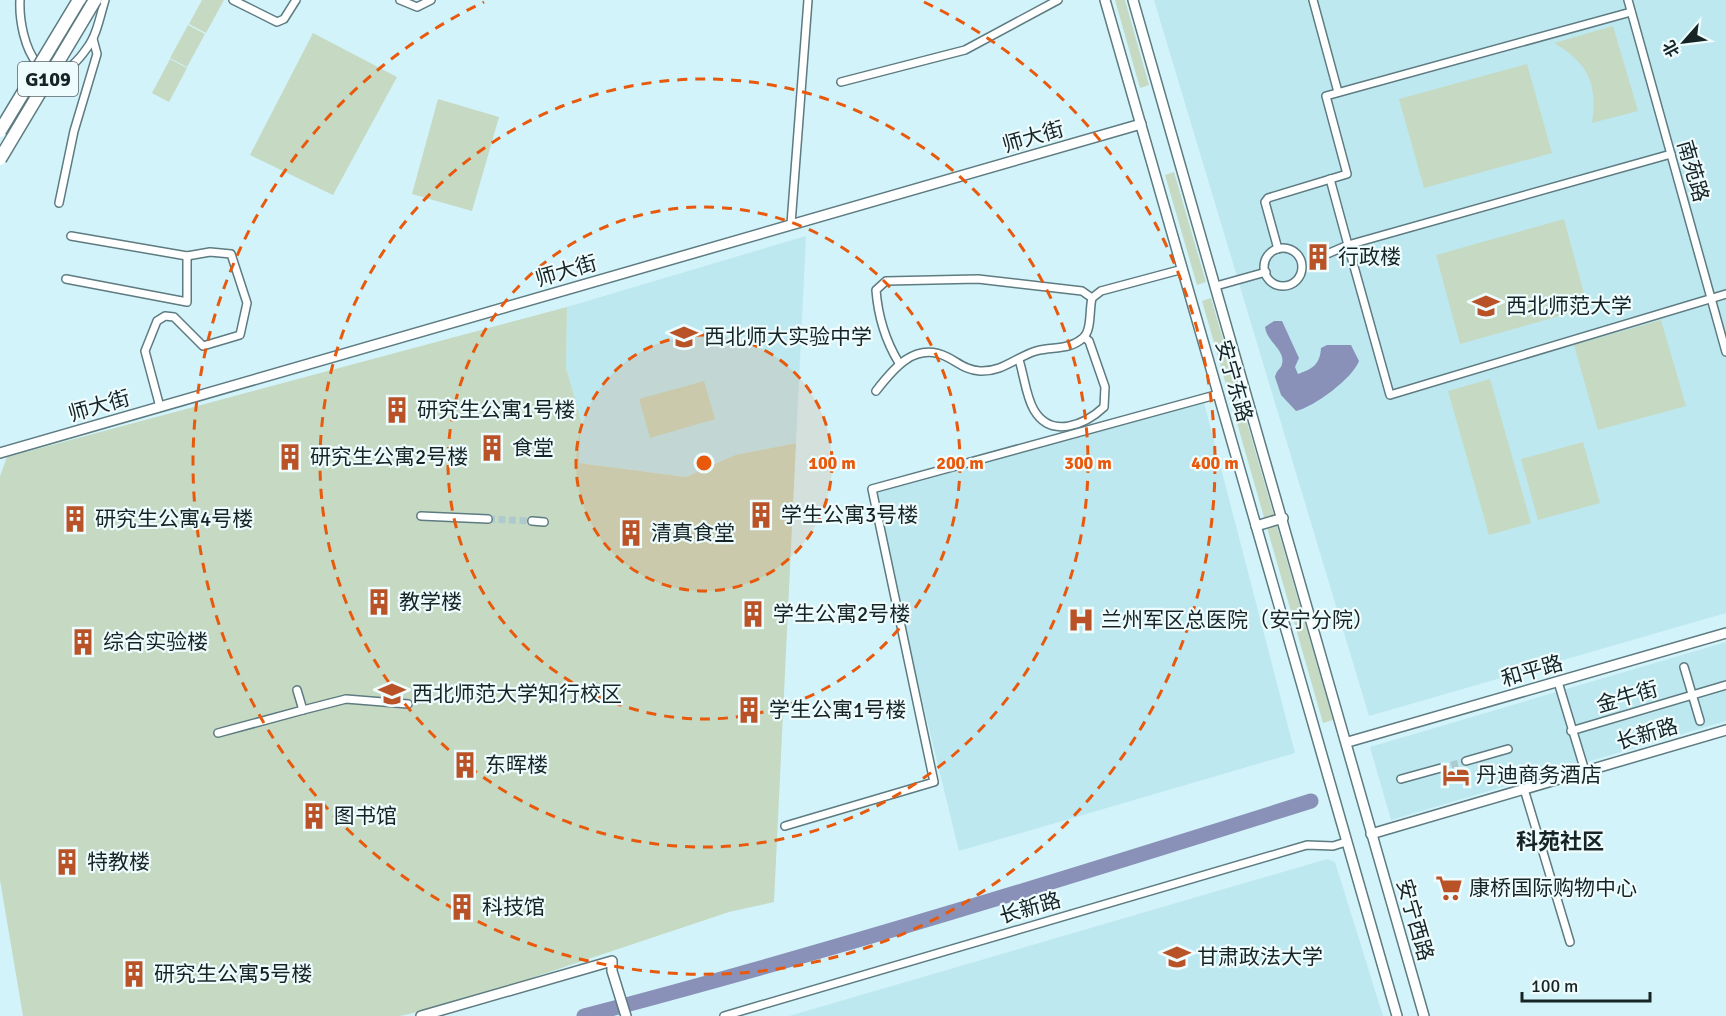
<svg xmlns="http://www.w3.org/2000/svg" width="1726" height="1016" viewBox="0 0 1726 1016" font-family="Signika,'Noto Sans SC',sans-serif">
<rect width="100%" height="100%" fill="#d2f3f9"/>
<g fill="#bee8ef">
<polygon points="1154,0 1726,0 1726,613 1369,716"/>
<polygon points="806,236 796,443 735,455 686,477 579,463 581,420 566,368 567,307"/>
<polygon points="1203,399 1295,753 959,851 870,487"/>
<polygon points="1726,642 1726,721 1391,820 1370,747"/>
<polygon points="1327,859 1335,862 1383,1016 789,1016"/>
</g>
<g fill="#c6d9c3">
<polygon points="202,0 224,0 206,33 189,24"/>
<polygon points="1115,0 1125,0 1149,85 1140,88"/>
<polygon points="188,25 205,34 187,67 170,58"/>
<path d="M1613,26L1638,111L1592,123C1598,84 1588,63 1554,43Z"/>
<polygon points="313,33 397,77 333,195 250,155"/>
<polygon points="170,59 187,68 169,102 152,93"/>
<polygon points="1527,64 1552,153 1424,188 1399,99"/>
<polygon points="438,99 499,117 472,211 412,194"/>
<polygon points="1174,172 1206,282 1197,285 1165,175"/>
<polygon points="1564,219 1588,308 1460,344 1436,255"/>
<polygon points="1211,298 1333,720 1323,723 1202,301"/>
<polygon points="567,307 566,368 581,420 579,463 686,477 735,455 796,443 774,902 729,912 453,1004 400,1016 23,1016 0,880 0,476 7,457"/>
<polygon points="1661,320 1686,406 1598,430 1574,345"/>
<polygon points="1490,379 1531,523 1489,535 1448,391"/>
<polygon points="704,381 715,419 650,438 639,399"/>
<polygon points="1583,442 1600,503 1538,520 1521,459"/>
</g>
<path fill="#8a91b8" d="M1274,321H1282L1299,358L1295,367L1298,374C1313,369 1320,364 1321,348L1327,345H1351L1359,361C1353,378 1314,407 1296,411L1281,395L1275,377C1276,370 1281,369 1282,364C1286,350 1266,341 1265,327Z"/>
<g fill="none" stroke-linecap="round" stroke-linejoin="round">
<path stroke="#8a91b8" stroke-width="15" d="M584,1016C829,952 1070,877 1311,801"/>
<g stroke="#adcacf" stroke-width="7" stroke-dasharray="7 3.5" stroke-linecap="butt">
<polyline points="1309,260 1327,254"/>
<polyline points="488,519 532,521"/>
<polyline points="1441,768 1466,761"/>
</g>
<defs>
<g id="street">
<path d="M20,0C18,44 45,109 87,48C97,35 100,16 105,0"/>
<polyline points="233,0 277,22 284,19 296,0"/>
<polyline points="400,0 417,7 431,0"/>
<polyline points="1313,0 1338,92"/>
<polyline points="1628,0 1726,352"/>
<polyline points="841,82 965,50 1058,0"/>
<polyline points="1671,154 1348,245 1390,395 1726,294"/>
<polyline points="59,203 74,131 97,54 93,39"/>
<polyline points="791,224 808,0"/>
<polyline points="71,236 187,256 210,252 231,254 247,303 240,335 203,346 174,317 165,316 157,321 145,351 160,407"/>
<circle cx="1283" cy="267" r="19"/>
<polyline points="1278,249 1265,202 1268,198 1347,174 1326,96 1631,12"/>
<polyline points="1327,254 1348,245 1330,179"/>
<polyline points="66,279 187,302 187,256"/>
<polyline points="1216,286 1266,272"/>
<path d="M1019,360C1024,375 1026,397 1034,410C1051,439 1085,425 1104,407L1105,387L1089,341L1084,337"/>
<path d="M899,363C885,340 878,316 876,290L886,281L978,279L1082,291L1092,298"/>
<path d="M876,391C893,369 915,341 947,357C959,363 966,370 980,371C1003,372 1016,357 1036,351C1053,346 1068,351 1083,338C1092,330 1089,310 1092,298L1101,291L1183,269"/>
<polyline points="421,516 488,519"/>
<polyline points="532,521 544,522"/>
<polyline points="1684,667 1700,721"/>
<polyline points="1558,682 1585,771"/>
<polyline points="297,690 303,710 346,699 408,704"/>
<polyline points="1571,731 1726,685"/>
<polyline points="218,733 303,710"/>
<polyline points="1466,761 1508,749"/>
<polyline points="1401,779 1441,768"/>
<polyline points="1524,789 1570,942"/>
<polyline points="785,826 934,782 872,489 1219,394"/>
<polyline points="724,1016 1307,845 1333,846 1346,842"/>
</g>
<g id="secondary">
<polyline points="1105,0 1397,1016"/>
<polyline points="1133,0 1424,1016"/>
<polyline points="0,453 1141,124"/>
<polyline points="1256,526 1283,518"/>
<polyline points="1348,742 1726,633"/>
<polyline points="1371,834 1726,730"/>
<polyline points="421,1016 612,961 612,971 626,1016"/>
</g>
</defs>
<use href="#street" stroke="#5d7b80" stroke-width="10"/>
<use href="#secondary" stroke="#5d7b80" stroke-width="12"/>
<use href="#street" stroke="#fff" stroke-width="7"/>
<use href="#secondary" stroke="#fff" stroke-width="9"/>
<defs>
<g id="highway-bridge">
<polyline points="0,131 79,0"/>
<polyline points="0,159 95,0"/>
</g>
</defs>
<use href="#highway-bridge" stroke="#5d7b80" stroke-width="15" stroke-linecap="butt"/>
<use href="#highway-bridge" stroke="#fff" stroke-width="12"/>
</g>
<circle cx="704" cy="463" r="128" fill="#e8590c" fill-opacity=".12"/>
<g fill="none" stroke="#e8590c" stroke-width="3" stroke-dasharray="10 8">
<circle cx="704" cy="463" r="128"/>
<circle cx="704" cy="463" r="256"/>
<circle cx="704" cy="463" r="384"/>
<path d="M924 2A511 511 0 1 1 484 2"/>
</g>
<defs>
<symbol id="building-bare" viewBox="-9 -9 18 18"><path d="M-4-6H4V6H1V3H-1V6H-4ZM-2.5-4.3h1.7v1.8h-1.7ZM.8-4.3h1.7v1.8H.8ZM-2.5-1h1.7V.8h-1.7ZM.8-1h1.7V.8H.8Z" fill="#b95327" stroke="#effcfe" stroke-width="2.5" paint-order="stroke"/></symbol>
<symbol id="university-bare" viewBox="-9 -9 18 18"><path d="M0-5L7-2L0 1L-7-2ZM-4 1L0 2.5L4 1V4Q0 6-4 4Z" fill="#b95327" stroke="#effcfe" stroke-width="2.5" paint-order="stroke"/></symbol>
<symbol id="school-bare" viewBox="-9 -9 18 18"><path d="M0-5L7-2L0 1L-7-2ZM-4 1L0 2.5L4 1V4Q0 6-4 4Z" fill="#b95327" stroke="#effcfe" stroke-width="2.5" paint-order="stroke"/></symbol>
<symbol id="hospital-bare" viewBox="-9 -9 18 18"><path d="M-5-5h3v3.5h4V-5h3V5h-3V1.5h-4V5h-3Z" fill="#b95327" stroke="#effcfe" stroke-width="2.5" paint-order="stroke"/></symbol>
<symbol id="hotel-bare" viewBox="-9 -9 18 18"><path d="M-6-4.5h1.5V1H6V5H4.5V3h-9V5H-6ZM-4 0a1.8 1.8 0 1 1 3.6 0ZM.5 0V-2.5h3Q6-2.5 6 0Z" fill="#b95327" stroke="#effcfe" stroke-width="2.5" paint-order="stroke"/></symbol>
<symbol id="supermarket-bare" viewBox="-9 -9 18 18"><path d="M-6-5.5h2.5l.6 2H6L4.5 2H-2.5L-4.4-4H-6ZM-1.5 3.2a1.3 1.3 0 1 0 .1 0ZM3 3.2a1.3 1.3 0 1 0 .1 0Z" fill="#b95327" stroke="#effcfe" stroke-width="2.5" paint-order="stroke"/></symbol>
</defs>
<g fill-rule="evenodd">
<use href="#building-bare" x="1299" y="238" width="38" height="38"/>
<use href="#university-bare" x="1467" y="287" width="38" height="38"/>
<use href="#school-bare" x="665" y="318" width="38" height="38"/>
<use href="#building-bare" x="378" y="391" width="38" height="38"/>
<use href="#building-bare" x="473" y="429" width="38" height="38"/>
<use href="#building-bare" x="271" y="438" width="38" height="38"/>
<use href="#building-bare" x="742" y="496" width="38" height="38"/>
<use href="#building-bare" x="56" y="500" width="38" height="38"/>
<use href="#building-bare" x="612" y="514" width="38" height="38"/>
<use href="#building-bare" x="360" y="583" width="38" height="38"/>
<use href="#building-bare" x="734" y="595" width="38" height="38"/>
<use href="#hospital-bare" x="1062" y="601" width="38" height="38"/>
<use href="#building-bare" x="64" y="623" width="38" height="38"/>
<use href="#university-bare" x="373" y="675" width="38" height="38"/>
<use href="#building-bare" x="730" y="691" width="38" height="38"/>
<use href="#building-bare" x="446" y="746" width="38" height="38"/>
<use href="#hotel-bare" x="1437" y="756" width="38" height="38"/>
<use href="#building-bare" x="295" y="797" width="38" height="38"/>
<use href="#building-bare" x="48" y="843" width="38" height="38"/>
<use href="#supermarket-bare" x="1430" y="869" width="38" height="38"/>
<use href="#building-bare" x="443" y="888" width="38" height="38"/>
<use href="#school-bare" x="1158" y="938" width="38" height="38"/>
<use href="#building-bare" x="115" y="955" width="38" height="38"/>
</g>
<g text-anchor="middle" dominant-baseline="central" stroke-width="4.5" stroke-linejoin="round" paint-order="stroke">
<rect fill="#effcfe" stroke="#586567" stroke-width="1.5" x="18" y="62" width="60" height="34" rx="4.5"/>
<g font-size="20" font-weight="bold" fill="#172426">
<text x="48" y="79">G109</text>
</g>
<g font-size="21" fill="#172426" stroke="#effcfe">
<text transform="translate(1033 137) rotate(-16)">师大街</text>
<text transform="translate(1693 171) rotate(74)">南苑路</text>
<text transform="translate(566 271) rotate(-16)">师大街</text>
<text transform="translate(1234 381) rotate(74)">安宁东路</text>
<text transform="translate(99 406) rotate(-16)">师大街</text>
<text transform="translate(1532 671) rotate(-16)">和平路</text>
<text transform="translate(1627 697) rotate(-16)">金牛街</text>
<text transform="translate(1647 734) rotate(-16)">长新路</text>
<text transform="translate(1030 908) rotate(-16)">长新路</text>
<text transform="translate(1415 920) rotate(74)">安宁西路</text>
</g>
<g font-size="21" fill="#172426" stroke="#effcfe" text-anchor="start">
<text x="1338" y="257">行政楼</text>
<text x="1506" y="306">西北师范大学</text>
<text x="704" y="337">西北师大实验中学</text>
<text x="417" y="410">研究生公寓1号楼</text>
<text x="512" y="448">食堂</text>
<text x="310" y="457">研究生公寓2号楼</text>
<text x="781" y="515">学生公寓3号楼</text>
<text x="95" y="519">研究生公寓4号楼</text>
<text x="651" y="533">清真食堂</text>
<text x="399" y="602">教学楼</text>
<text x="773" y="614">学生公寓2号楼</text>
<text x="1101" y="620">兰州军区总医院（安宁分院）</text>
<text x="103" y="642">综合实验楼</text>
<text x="412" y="694">西北师范大学知行校区</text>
<text x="769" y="710">学生公寓1号楼</text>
<text x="485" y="765">东晖楼</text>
<text x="1476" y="775">丹迪商务酒店</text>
<text x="334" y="816">图书馆</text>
<text x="87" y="862">特教楼</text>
<text x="1469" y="888">康桥国际购物中心</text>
<text x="482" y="907">科技馆</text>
<text x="1197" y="957">甘肃政法大学</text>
<text x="154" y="974">研究生公寓5号楼</text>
</g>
<g font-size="22" font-weight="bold" fill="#172426" stroke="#effcfe">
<text x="1560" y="841">科苑社区</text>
</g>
</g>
<circle cx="704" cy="463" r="9" fill="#e8590c" stroke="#effcfe" stroke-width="3"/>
<g font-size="18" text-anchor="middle" font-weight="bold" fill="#e8590c" stroke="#effcfe" stroke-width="4.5" stroke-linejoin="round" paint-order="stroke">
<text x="832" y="469">100 m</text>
<text x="960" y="469">200 m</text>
<text x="1088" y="469">300 m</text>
<text x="1215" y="469">400 m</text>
</g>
<g transform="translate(1684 42) rotate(242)" stroke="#effcfe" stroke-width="4.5" paint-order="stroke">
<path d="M0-4.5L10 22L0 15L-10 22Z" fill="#172426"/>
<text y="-9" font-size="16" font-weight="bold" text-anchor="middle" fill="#172426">北</text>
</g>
<path d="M1522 992v9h128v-9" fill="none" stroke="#172426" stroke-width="3"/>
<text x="1531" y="992" font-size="18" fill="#172426" stroke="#effcfe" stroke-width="4.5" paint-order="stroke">100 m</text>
</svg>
